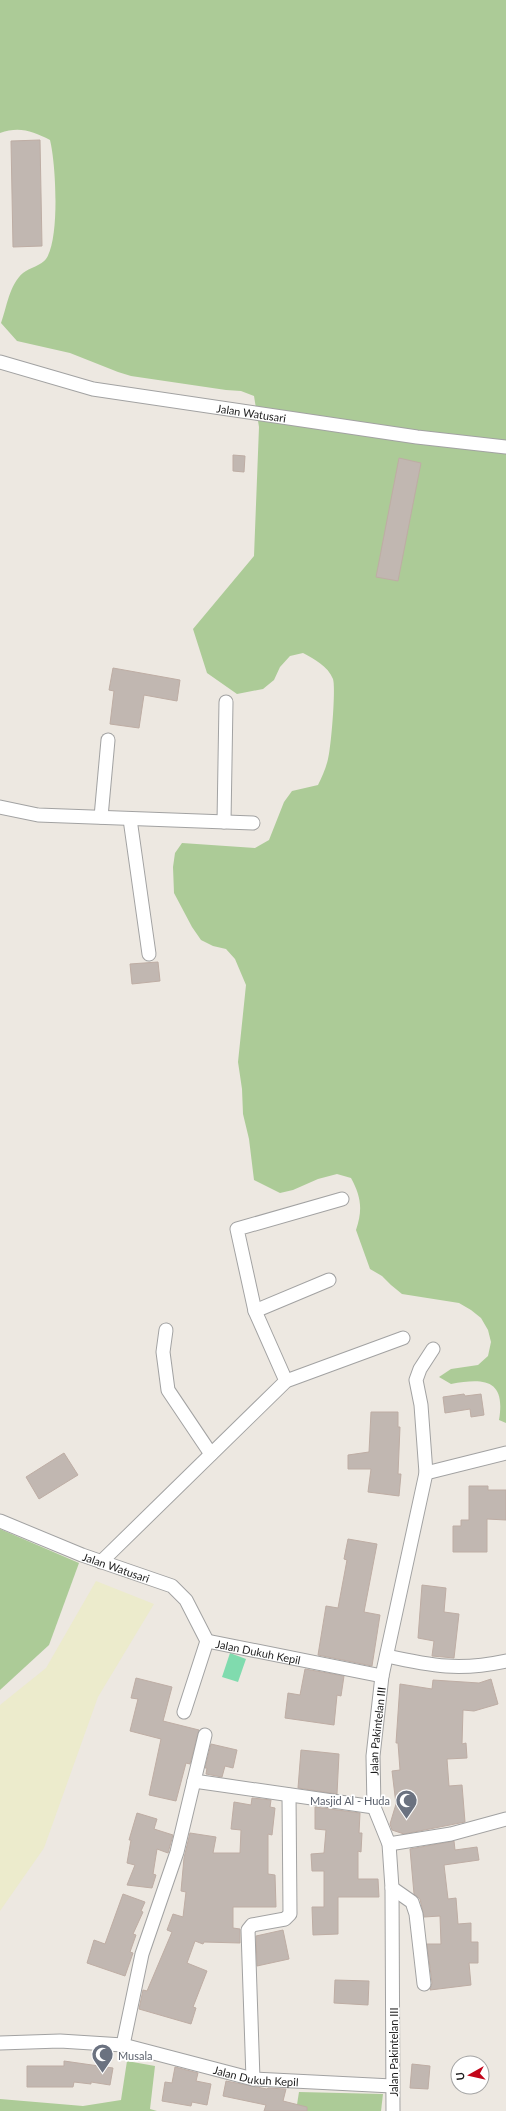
<svg xmlns="http://www.w3.org/2000/svg" width="506" height="2111" viewBox="0 0 506 2111" font-family="Lato,sans-serif">
<rect width="100%" height="100%" fill="#ede8e1"/>
<polygon fill="#ecebcc" points="96,1581 154,1604 98,1697 44,1848 0,1911 0,1705 46,1668"/>
<g fill="#accb97">
<path d="M0,0H506V1423L499,1420C506,1379 484,1378 451,1384L439,1377L451,1369L478,1365L488,1356L491,1342L488,1330L481,1318L471,1310L459,1303L402,1294L391,1285L382,1276L370,1269L356,1230C363,1210 361,1196 351,1178L337,1174L318,1179L293,1190L280,1193L254,1180L249,1139L243,1114L242,1089L238,1062L246,985L235,959L226,949L213,946L201,940L192,927L174,893L173,867L175,853L182,843L255,848L269,840L284,802L292,791L318,785C322,777 326,768 328,759C331,748 336,688 333,679C328,666 314,659 303,653L290,656L280,667L274,680L263,689L237,694L207,673L193,629L254,556L259,427L254,396L241,391L226,390L131,376L118,372L70,353L17,341L1,323C7,307 9,285 23,273C29,268 42,265 46,259C60,239 56,164 50,140C33,131 19,126 0,133Z"/>
<polygon points="0,1529 79,1563 49,1645 0,1690"/>
<polygon points="127,2061 155,2066 150,2109 157,2111 0,2111 0,2099 83,2106 121,2100"/>
<polygon points="299,2092 383,2094 381,2111 296,2111"/>
</g>
<polygon fill="#80dbae" points="230,1653 246,1659 238,1682 222,1677"/>
<g fill="#c1b7b1" stroke="#beada4">
<polygon points="40,140 42,246 13,247 11,141"/>
<polygon points="233,455 245,456 244,472 233,471"/>
<polygon points="399,458 421,463 398,581 376,577"/>
<polygon points="113,668 180,680 177,701 144,695 139,728 110,724 114,691 109,690"/>
<polygon points="158,962 160,981 132,984 130,964"/>
<polygon points="464,1394 465,1396 481,1394 484,1415 471,1417 470,1409 445,1413 443,1397"/>
<polygon points="371,1412 398,1412 398,1427 400,1427 398,1474 401,1474 399,1496 368,1492 371,1469 348,1469 348,1455 369,1452"/>
<polygon points="64,1453 78,1475 39,1499 26,1477"/>
<polygon points="469,1486 488,1486 488,1490 506,1490 506,1520 487,1519 487,1552 453,1552 453,1526 461,1526 461,1520 469,1520"/>
<polygon points="348,1539 377,1544 364,1612 380,1615 372,1666 318,1655 326,1606 338,1608 347,1560 344,1559"/>
<polygon points="422,1585 446,1588 444,1612 459,1614 454,1658 432,1656 434,1641 418,1638"/>
<polygon points="305,1669 344,1676 341,1696 337,1695 334,1725 285,1718 288,1693 300,1695"/>
<polygon points="136,1678 172,1687 163,1721 199,1730 190,1764 186,1763 176,1801 149,1795 161,1739 130,1731 138,1699 131,1698"/>
<polygon points="491,1679 498,1704 474,1711 463,1710 462,1744 466,1743 467,1758 447,1759 449,1786 462,1785 465,1822 404,1834 392,1830 390,1824 396,1804 392,1771 400,1770 398,1743 396,1743 400,1684 432,1689 433,1680 479,1683"/>
<polygon points="211,1744 237,1750 233,1768 225,1766 222,1777 206,1774 207,1768 205,1768"/>
<polygon points="301,1750 339,1754 337,1794 298,1788"/>
<polygon points="252,1798 271,1800 270,1807 275,1808 272,1835 268,1834 268,1874 275,1875 276,1907 233,1907 233,1928 240,1929 240,1943 204,1942 203,1944 195,1941 187,1963 207,1971 193,2007 196,2008 191,2024 139,2009 143,1990 147,1991 172,1932 167,1930 173,1914 183,1917 186,1892 181,1891 184,1858 190,1833 216,1837 213,1853 240,1853 241,1830 231,1829 234,1802 251,1805"/>
<polygon points="315,1807 360,1813 359,1833 362,1833 361,1852 358,1851 358,1879 378,1879 379,1897 338,1897 338,1934 313,1935 312,1907 324,1907 324,1871 312,1871 311,1854 324,1853 326,1830 315,1829"/>
<polygon points="137,1813 157,1819 154,1829 173,1835 168,1853 157,1849 153,1874 156,1875 152,1888 127,1885 135,1865 127,1863 131,1840 129,1840"/>
<polygon points="454,1841 455,1850 477,1847 479,1860 444,1865 448,1899 456,1898 458,1924 471,1923 471,1942 478,1942 478,1963 469,1963 471,1985 430,1990 432,1983 427,1944 441,1944 440,1916 424,1917 420,1899 414,1894 410,1849"/>
<polygon points="123,1894 145,1902 141,1911 143,1912 133,1934 136,1935 130,1952 133,1953 125,1976 87,1963 94,1940 105,1944"/>
<polygon points="283,1930 289,1959 257,1966 256,1936"/>
<polygon points="335,1980 369,1981 368,2005 334,2003"/>
<polygon points="64,2061 113,2068 110,2085 91,2082 91,2084 74,2082 73,2087 27,2087 27,2066 64,2066"/>
<polygon points="412,2064 430,2066 428,2089 410,2088"/>
<polygon points="175,2067 198,2073 196,2081 211,2084 207,2105 192,2102 191,2106 162,2101 165,2082 172,2083"/>
<polygon points="226,2081 267,2089 268,2088 286,2089 283,2101 307,2107 307,2111 264,2111 266,2105 223,2096"/>
</g>
<g fill="none" stroke-linecap="round" stroke-linejoin="round">
<defs>
<g id="street">
<path id="s1" d="M0,362L93,389L417,437L506,447"/>
<polyline points="0,807 38,815 253,823"/>
<polyline points="101,817 108,740"/>
<polyline points="130,819 149,954"/>
<polyline points="224,822 226,702"/>
<polyline points="255,1311 329,1280"/>
<polyline points="166,1330 163,1352 168,1390 211,1454"/>
<polyline points="286,1381 255,1311 237,1229 342,1199"/>
<polyline points="426,1473 506,1453"/>
<path id="s2" d="M0,1521L82,1555L172,1586L186,1600L207,1641"/>
<polyline points="101,1562 286,1381 403,1338"/>
<path d="M387,1656C432,1666 460,1671 506,1661"/>
<path id="s3" d="M184,1712L207,1641L382,1676"/>
<polyline points="194,1781 374,1807"/>
<polyline points="389,1844 451,1834 506,1819"/>
<polyline points="392,1888 412,1902 416,1914 424,1984"/>
<path id="s4" d="M0,2043L60,2041L123,2045L253,2079L392,2086"/>
<polyline points="123,2045 142,1954 177,1852 205,1735"/>
<polyline points="253,2079 248,1930 252,1925 285,1919 290,1914 289,1795"/>
<path id="s5" d="M393,2111L392,1888L389,1844L374,1807L373,1756L382,1676L426,1473L421,1405L416,1380L420,1369L433,1349"/>
</g>
</defs>
<use href="#street" stroke="#a2a2a2" stroke-width="15"/>
<use href="#street" stroke="#fff" stroke-width="13"/>
</g>
<defs>
<symbol id="mosque-pin" viewBox="-11 -11 22 30"><path d="M0 17L-7.5 6A9.5 9.5 0 1 1 7.5 6Z" fill="#6b7280" stroke="#fff"/><path d="M3.5-4.9A6 6 0 1 0 3.5 4.9A5 5 0 1 1 3.5-4.9Z" fill="#fff"/></symbol>
</defs>
<g fill-rule="evenodd">
<use href="#mosque-pin" x="394" y="1788" width="25" height="34"/>
<use href="#mosque-pin" x="90" y="2042" width="25" height="34"/>
</g>
<g text-anchor="middle" dominant-baseline="central" stroke-width="3.5" stroke-linejoin="round" paint-order="stroke">
<g font-size="11" fill="#1b1b1b" stroke="#fff">
<text stroke="none"><textPath href="#s1" startOffset="257">Jalan Watusari</textPath></text>
<text stroke="none"><textPath href="#s2" startOffset="125">Jalan Watusari</textPath></text>
<text stroke="none"><textPath href="#s3" startOffset="127">Jalan Dukuh Kepil</textPath></text>
<text stroke="none"><textPath href="#s5" startOffset="383">Jalan Pakintelan III</textPath></text>
<text transform="translate(393 2052) rotate(-90)">Jalan Pakintelan III</text>
<text stroke="none"><textPath href="#s4" startOffset="260">Jalan Dukuh Kepil</textPath></text>
</g>
<g font-size="11" fill="#5b616d" stroke="#fff" text-anchor="end">
<text x="390" y="1800">Masjid Al - Huda</text>
<text x="118" y="2055" text-anchor="start">Musala</text>
</g>
</g>
<g transform="translate(470 2075) rotate(262)"><circle r="19" fill="#ffffff" stroke="#a4a4a4"/>
<path d="M0-3L7 15L0 10L-7 15Z" fill="#c20519"/>
<text y="-6" font-size="11" font-weight="bold" text-anchor="middle" fill="#1b1b1b">U</text>
</g>
</svg>
